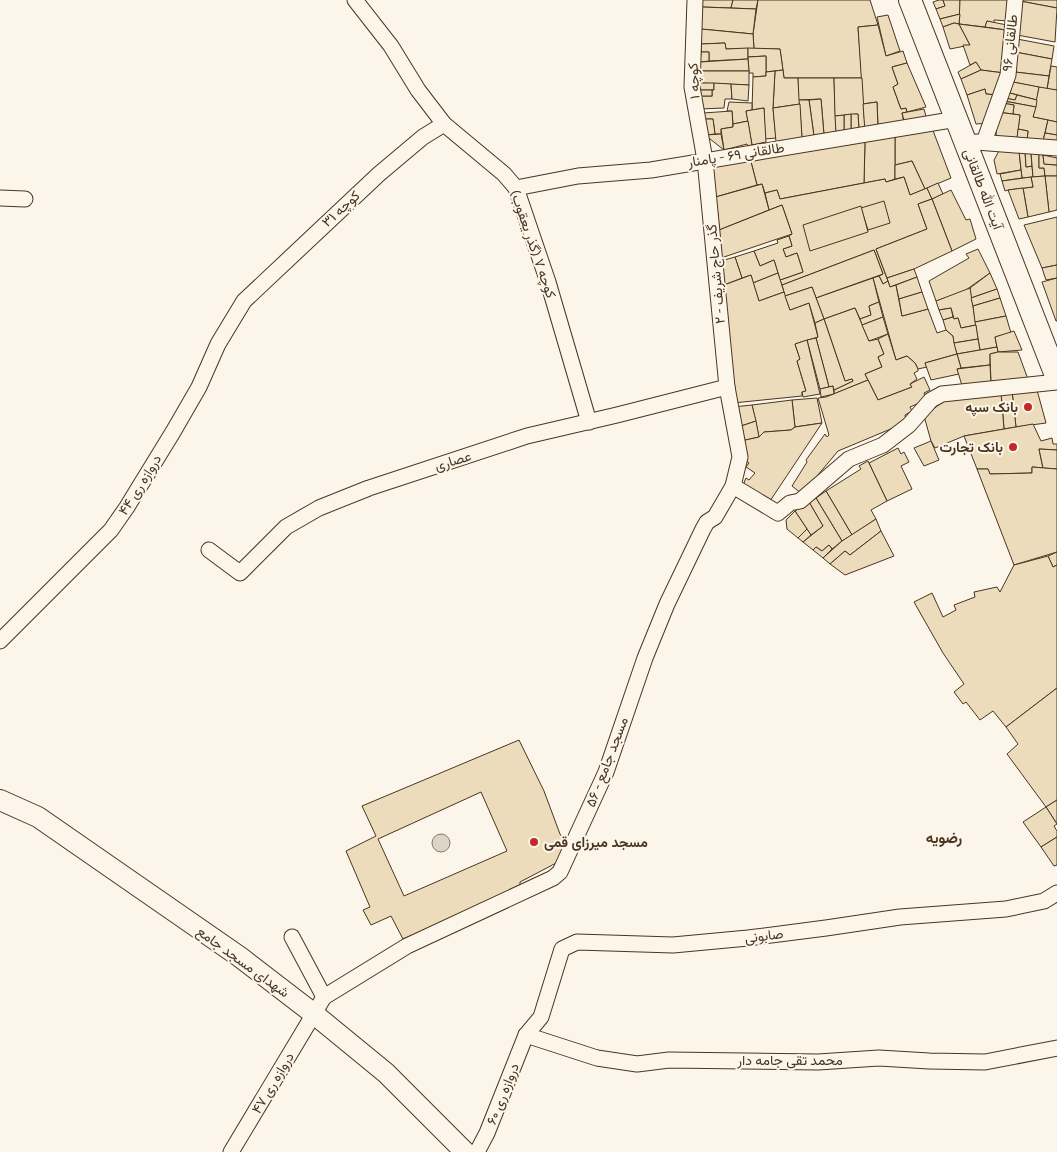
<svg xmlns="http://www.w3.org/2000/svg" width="1057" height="1152" viewBox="0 0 1057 1152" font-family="Karla,Vazirmatn,sans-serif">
<rect width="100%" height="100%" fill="#fbf6e9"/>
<circle fill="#dcd4c6" stroke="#887966" cx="441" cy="843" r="9"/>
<g fill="#ecdcbc" stroke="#4a3520" fill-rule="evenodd">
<polygon points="702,0 733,0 731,8 702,7"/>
<polygon points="733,0 758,0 756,9 731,8"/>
<polygon points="758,0 870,0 878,25 858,27 862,78 784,78 780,49 754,49 753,34"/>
<polygon points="939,0 943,0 945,6 936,9 933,2"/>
<polygon points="943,0 960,0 960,14 940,19 936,9 945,6"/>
<polygon points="960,0 1010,0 1009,21 994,20 994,23 987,21 985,27 959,24"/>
<polygon points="1021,0 1057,0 1057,8 1020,1"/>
<polygon points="1020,1 1057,8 1055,42 1017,35"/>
<polygon points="702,7 756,9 753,34 701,29"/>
<polygon points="960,14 959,24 954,23 943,27 940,19"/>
<polygon points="888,15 900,51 886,56 877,17"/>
<polygon points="987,21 1007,25 1006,30 985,27"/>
<polygon points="954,23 959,24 970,45 950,49 943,27"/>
<polygon points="959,24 1006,30 1004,73 981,70 976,62 970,65 963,45 970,45"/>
<polygon points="878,25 886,56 903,51 907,63 892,67 898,84 893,87 901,109 906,108 907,112 902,113 904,123 878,125 877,102 863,104 858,27"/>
<polygon points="701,29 753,34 754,49 726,49 725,43 701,44"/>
<polygon points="1017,39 1054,46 1052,59 1015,52"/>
<polygon points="725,43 726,49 748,48 748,59 709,61 709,52 701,52 701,44"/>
<polygon points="748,48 780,49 783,70 766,72 766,56 748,57"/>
<polygon points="701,52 709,52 709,61 700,62"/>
<polygon points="1015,52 1052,59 1049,76 1015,72"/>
<polygon points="766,56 766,76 753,77 753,73 749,73 748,57"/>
<polygon points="748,59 749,71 700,71 700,62"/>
<polygon points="976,62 981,70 961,79 958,72"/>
<polygon points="907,63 926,107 907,112 906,108 901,109 893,87 898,84 892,67"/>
<polygon points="1051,66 1057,67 1057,90 1047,89"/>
<polygon points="783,70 784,78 798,78 800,104 773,108 775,71"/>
<polygon points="981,70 1004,73 998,95 986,94 985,89 967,95 961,79"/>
<polygon points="700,71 749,71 749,85 700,83"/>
<polygon points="775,71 773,108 776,138 765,139 764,108 752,110 753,77 766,76 766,72"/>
<polygon points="1015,72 1049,76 1047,89 1013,82"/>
<polygon points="798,78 834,78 836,133 824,135 821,99 799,100"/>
<polygon points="834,78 862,78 865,129 859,130 858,114 835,116"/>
<polygon points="1013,82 1039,87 1037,100 1010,93"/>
<polygon points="700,83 714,83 714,90 699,90"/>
<polygon points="714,83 731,84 732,99 725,99 724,108 699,109 699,96 712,96 712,90 714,90"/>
<polygon points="731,84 749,85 748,101 732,99"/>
<polygon points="1039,87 1057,90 1057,122 1033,117"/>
<polygon points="985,89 986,94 998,95 989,123 976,124 967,95"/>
<rect x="699" y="90" width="13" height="6"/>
<polygon points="1006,92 1017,95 1015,100 1005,98"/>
<polygon points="1017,95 1037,100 1036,107 1004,101 1005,98 1015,100"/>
<polygon points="821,99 824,135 814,136 809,100"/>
<polygon points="799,100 809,100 814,136 802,138"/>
<polygon points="1004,101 1036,107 1033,117 1048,120 1043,141 1027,140 1028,131 1018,129 1020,115 1013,114 1014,105 1002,103"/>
<polygon points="729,102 752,103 752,110 746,111 748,121 733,124 732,111 727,111"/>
<polygon points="877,102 878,129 865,132 863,104"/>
<polygon points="1002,103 1014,105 1013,114 997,112"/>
<polygon points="800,104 802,138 776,142 773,108"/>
<polygon points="764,108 766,142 752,145 746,111"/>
<polygon points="924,109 927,120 905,124 902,113"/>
<polygon points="732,111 733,127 721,129 721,134 715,134 713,119 703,119 703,113"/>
<polygon points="997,112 1020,115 1017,139 996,138"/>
<polygon points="851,114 858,114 859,130 851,131"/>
<polygon points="851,114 851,131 844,132 844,115"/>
<polygon points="844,115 844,132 836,133 835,116"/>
<polygon points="703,119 713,119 715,134 705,135"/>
<polygon points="1048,120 1057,122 1057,135 1045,133"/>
<polygon points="748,121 752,145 748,146 747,144 724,150 721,129 733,127 733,124"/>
<polygon points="932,128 951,178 925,189 912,161 895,165 895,134"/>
<polygon points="1018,129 1028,131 1027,140 1017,139"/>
<polygon points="1045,133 1057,135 1057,143 1043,141"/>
<polygon points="721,134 724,150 705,135"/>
<polygon points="895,134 895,179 886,182 885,179 864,183 865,141"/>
<polygon points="865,141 864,183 780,199 777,190 765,193 762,184 757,185 750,158"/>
<polygon points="1000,149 1019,151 1021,170 997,174 994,160"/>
<polygon points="1019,151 1025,151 1026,167 1032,166 1033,177 1022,178"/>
<polygon points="1025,151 1031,153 1032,166 1026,167"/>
<polygon points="1031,153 1039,154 1039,168 1044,168 1045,176 1033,177"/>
<polygon points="1039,154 1043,155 1044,164 1057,165 1057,176 1045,176 1044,168 1039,168"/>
<polygon points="1043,155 1057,158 1057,165 1044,164"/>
<polygon points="750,158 757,185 712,198 713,171 720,163"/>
<polygon points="912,161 925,189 910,195 904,177 895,179 895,165"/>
<polygon points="1021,170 1022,178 1002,181 1000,174"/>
<polygon points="1045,176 1057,176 1057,210 1049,212"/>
<polygon points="1045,176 1049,212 1028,217 1023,188 1033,187 1031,177"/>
<polygon points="904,177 910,195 927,188 932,199 918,204 927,229 876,249 888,281 883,284 879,276 883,274 874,250 782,285 780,280 803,272 797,253 786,257 783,249 792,246 789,236 792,234 782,205 769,210 765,193 777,190 780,199 885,179 886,182"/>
<polygon points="1031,177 1033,187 1008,190 1005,191 1002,181"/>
<polygon points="938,183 943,194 932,199 927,188"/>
<polygon points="762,184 769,210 719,230 718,213 715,213 712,198"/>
<polygon points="1023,188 1028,217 1019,219 1008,190"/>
<polygon points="951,190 966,220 970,219 976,239 952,251 932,199"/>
<polygon points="932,199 952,251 914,269 887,278 876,249 927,229 918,204"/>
<polygon points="884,201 890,223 868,230 861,208"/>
<polygon points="782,205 792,234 721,258 719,230"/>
<polygon points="861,206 868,232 810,251 803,225"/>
<polygon points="1057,217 1057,265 1042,268 1024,225"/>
<polygon points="789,236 792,246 783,249 786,257 797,253 803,272 780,280 774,260 760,266 754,251 778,243 777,240"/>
<polygon points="978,249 990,273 963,292 936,301 929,281 969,258 966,254"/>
<polygon points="874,250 883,274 816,298 812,287 785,296 782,285"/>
<polygon points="754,251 760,266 774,260 778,273 753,283 751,275 742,278 735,257"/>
<polygon points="735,257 742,278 724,285 721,261"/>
<polygon points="1057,265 1057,278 1046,280 1042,268"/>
<polygon points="914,269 917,277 890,287 887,278"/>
<polygon points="778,273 784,292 759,301 753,283"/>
<polygon points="990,273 997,289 971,298 970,288"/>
<polygon points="751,275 759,301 784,292 790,310 809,303 818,337 795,344 800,359 797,361 806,391 802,392 802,396 733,403 724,285"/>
<polygon points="879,276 883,284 888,281 890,287 896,285 902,316 928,309 937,333 946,330 953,336 957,354 925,363 927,367 918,369 915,363 907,356 896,360 873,278"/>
<polygon points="917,277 922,292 899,299 896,285"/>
<polygon points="873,278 879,302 869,306 871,315 860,319 855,308 824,319 816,298"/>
<polygon points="1057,278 1057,321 1056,321 1042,282"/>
<polygon points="812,287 824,319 815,323 809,303 790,310 785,296"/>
<polygon points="970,288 976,325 961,328 958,318 954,319 951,308 939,310 936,301"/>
<polygon points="997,289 1000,298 973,306 971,298"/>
<polygon points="922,292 928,309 902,316 899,299"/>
<polygon points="1000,298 1006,316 975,322 973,306"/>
<polygon points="879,302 883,317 862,325 860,319 871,315 869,306"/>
<polygon points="855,308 869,341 878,339 884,354 878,357 882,367 865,374 868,380 834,394 834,390 853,381 852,379 845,381 824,319"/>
<polygon points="951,308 953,317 943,320 939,310"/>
<polygon points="1006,316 1011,333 995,337 997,347 980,350 975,322"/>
<polygon points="883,317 888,334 869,341 862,325"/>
<polygon points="953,317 954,319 958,318 961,328 976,325 978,339 954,343 953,336 946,330 943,320"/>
<polygon points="824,319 845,381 852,379 853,381 834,390 833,386 829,387 816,338 818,337 815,323"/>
<polygon points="1014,331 1022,350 998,352 995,337"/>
<polygon points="888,334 896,360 907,356 915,363 918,369 918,371 914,373 917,379 910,384 912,387 878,400 865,374 882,367 878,357 884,354 878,339"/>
<polygon points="816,338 829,387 820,389 807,340"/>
<polygon points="978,339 980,350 957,354 954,343"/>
<polygon points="807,340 820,394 803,397 802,392 806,391 797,361 800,359 795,344"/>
<polygon points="997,347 998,352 990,354 990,365 961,368 957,354"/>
<polygon points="998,352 1018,352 1029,382 991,384 990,354"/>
<polygon points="957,354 961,368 957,369 959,374 931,380 925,363"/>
<polygon points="990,365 991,384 963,389 957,369"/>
<polygon points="924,377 930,390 924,393 926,400 910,407 912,411 905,415 906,420 893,428 838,451 802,494 792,486 807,462 806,460 825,434 827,437 829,435 818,398 826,397 868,380 878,400 912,387 910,384"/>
<polygon points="833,386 834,394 821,397 820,389"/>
<polygon points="1037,390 1046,423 1016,427 1012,391"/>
<polygon points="1012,391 1016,427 1004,429 1001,393"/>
<polygon points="1001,393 1004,429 964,436 935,448 931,441 924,416 944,401"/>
<polygon points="817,398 822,423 795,427 792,400"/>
<polygon points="792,400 795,427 791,430 764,432 759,437 752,405"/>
<polygon points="752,405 756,421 738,427 733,407"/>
<polygon points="756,421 759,437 741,441 738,427"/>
<polygon points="822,423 768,504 743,485 746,478 749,480 755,473 746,467 749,463 746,461 741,441 759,437 764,432 791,430 795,427"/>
<polygon points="1033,424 1041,441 1052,438 1053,444 1057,444 1057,450 1039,449 1043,468 1032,467 1032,473 990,474 988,469 977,469 964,436"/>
<polygon points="931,441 939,460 924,466 914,448"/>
<polygon points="898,448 901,454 904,452 909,462 901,466 912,489 887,501 869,463"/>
<polygon points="1039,449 1057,450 1057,469 1043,468"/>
<polygon points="868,461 887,501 871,510 876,519 852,535 826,491 861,469 859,466"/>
<polygon points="1032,467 1057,469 1057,552 1014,565 977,469 988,469 990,474 1032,473"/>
<polygon points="826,491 852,535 842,541 816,498"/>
<polygon points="816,498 842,541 832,549 829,545 822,551 816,547 813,550 803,542 823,526 809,502"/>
<polygon points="809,502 823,526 811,535 795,511"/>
<polygon points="795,511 807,529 798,538 787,529 786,520"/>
<polygon points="876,519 881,531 850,555 845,551 830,564 823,558 842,541"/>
<polygon points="807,529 811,535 803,542 798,538"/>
<polygon points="881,531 894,556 845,575 830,564 845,551 850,555"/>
<polygon points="829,545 832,549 823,558 813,550 816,547 822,551"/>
<polygon points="1057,552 1057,565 1053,567 1048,556"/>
<polygon points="1048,556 1053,567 1057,565 1057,688 1006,727 993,711 980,720 966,702 963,704 954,692 964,684 943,653 914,602 932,593 943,617 956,610 954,605 975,597 974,592 997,587 1000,592 1014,565"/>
<polygon points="1057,688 1057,800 1046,807 1007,754 1018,744 1006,727"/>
<path d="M519,740L544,791L560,834L567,845L560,861L520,882V889L403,939L391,916L371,925L363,910L370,907L346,851L376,836L362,806ZM481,792L507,851L404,896L378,839Z"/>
<polygon points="1057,800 1057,824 1046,807"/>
<polygon points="1046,807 1057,824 1054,826 1057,831 1057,837 1041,847 1023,822"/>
<polygon points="1057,837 1057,865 1054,866 1041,847"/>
</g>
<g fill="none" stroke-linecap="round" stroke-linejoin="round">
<defs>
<g id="street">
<polyline points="355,0 391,46 418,90 444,124 504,174 516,188 548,282 589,422"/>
<polyline points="976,142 1057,148"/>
<polyline points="984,142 1008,75 1015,0"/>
<polyline points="516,188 578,176 651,170 957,119"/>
<polyline points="0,198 25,199"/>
<polyline points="733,486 778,513 790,503 800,501 849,459 883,445 909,425 931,400 942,394 1057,382"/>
<polyline points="209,550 240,573 286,527 319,508 369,488 527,436 617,415 727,387"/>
<polyline points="0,641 111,530 127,507 173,432 199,387 218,344 244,301 379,174 423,137 444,124"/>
<polyline points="292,937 324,997"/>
<polyline points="526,1035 597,1058 637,1064 669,1060 818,1062 879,1058 929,1061 985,1062 1057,1048"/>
<polyline points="231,1152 324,997 407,946 553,878 560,872 606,772 645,658 667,604 703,529 707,522 715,517 733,486 740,457 727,387 705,160 692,87 695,0"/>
<polyline points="477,1152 487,1133 526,1035 541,1017 562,949 577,942 673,945 748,938 826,928 900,917 1006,909 1044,901 1057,893"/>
</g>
<polyline id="secondary" points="0,800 38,817 240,957 314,1014 386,1073 465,1152"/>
<polyline id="primary" points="910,0 1057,378"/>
</defs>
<use href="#street" stroke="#4a3520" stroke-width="17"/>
<use href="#secondary" stroke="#4a3520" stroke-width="22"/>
<use href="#primary" stroke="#4a3520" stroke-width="24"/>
<use href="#street" stroke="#fbf6e9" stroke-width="15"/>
<use href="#secondary" stroke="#fbf6e9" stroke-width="20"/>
<use href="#primary" stroke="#fbf6e9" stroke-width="22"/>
</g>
<g fill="#c62828" stroke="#fbf6e9" stroke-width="2">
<circle cx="1028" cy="407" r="5"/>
<circle cx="1013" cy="447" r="5"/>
<circle cx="534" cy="842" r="5"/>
</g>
<g text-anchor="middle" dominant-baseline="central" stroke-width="4" stroke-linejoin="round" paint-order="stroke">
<g font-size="14" fill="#4a3520" stroke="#fbf6e9">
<text transform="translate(1010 43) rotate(-84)">طالقانی ۹۶</text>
<text transform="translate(694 81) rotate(-93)">کوچه ۱</text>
<text transform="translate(736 155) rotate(-9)">طالقانی ۶۹ - پامنار</text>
<text transform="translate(983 189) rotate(69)">آیت الله طالقانی</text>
<text transform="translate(341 209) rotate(-43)">کوچه ۳۱</text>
<text transform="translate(533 244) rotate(71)">کوچه ۷ (گذر یعقوب)</text>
<text transform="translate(716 274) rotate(-95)">۲ - گذر حاج شریف</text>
<text transform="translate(453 461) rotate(-17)">عصاری</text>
<text transform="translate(140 485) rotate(-58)">دروازه ری ۴۴</text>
<text transform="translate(607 762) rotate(-69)">۵۶ - مسجد جامع</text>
<text transform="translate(764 936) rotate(-7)">صابونی</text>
<text transform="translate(243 962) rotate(36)">شهدای مسجد جامع</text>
<text x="790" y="1060">محمد تقی جامه دار</text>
<text transform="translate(273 1083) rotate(-59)">دروازه ری ۴۷</text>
<text transform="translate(503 1094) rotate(-68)">دروازه ری ۶۰</text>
</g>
<g font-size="14" font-weight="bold" fill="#4a3520" stroke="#fbf6e9" text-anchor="end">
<text x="1018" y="407">بانک سپه</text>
<text x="1003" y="447">بانک تجارت</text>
<text x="544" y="842" text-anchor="start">مسجد میرزای قمی</text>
</g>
<g font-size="15" font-weight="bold" fill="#4a3520" stroke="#fbf6e9">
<text x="944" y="838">رضویه</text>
</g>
</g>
</svg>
